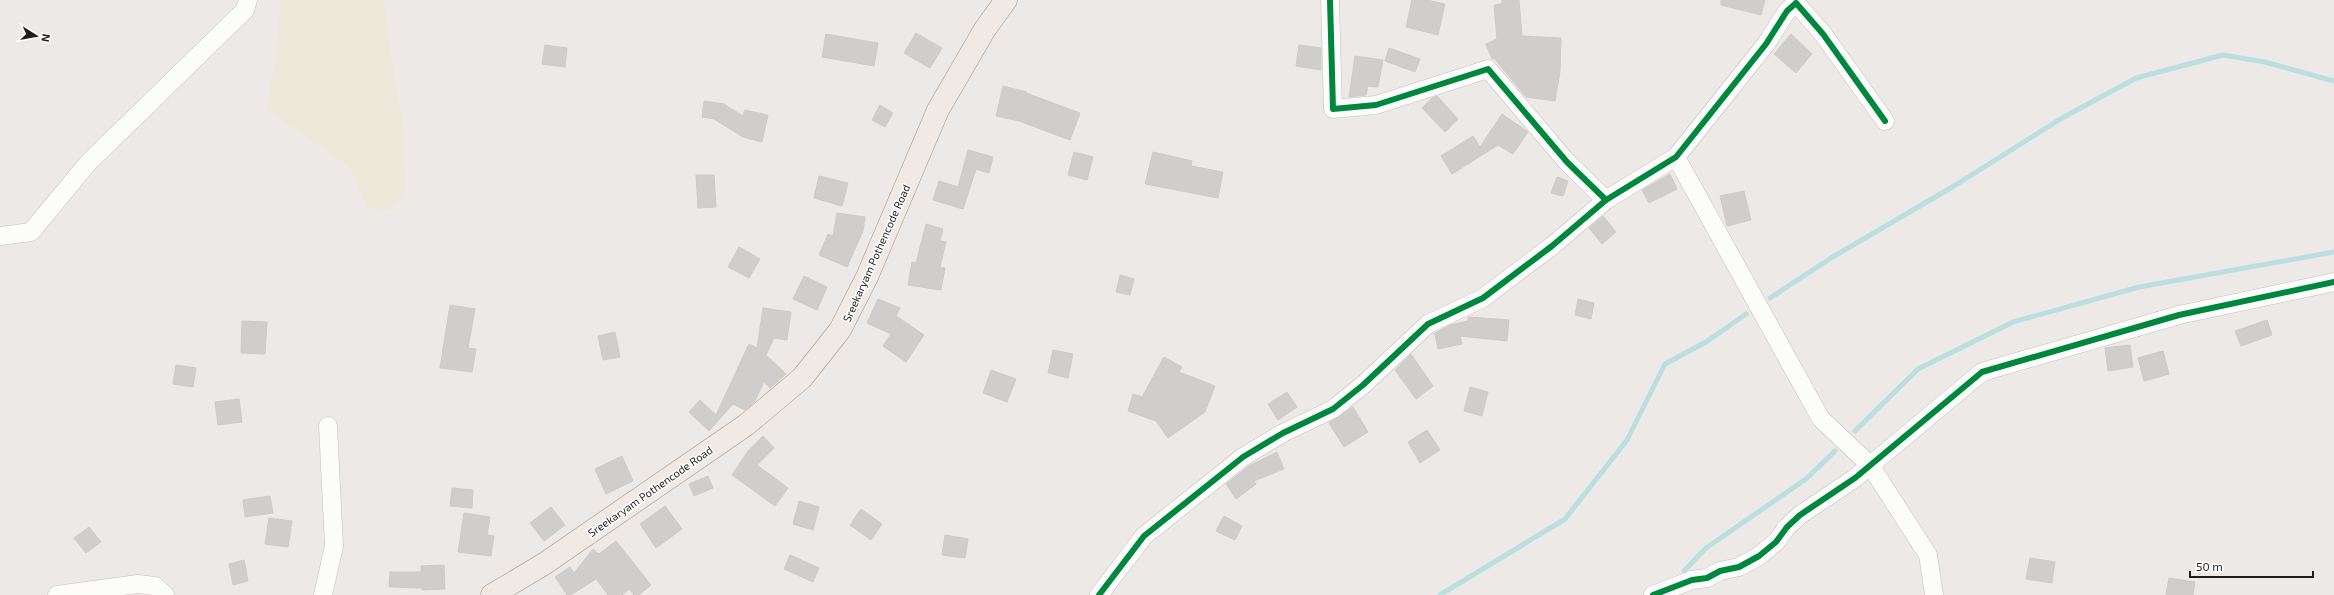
<svg xmlns="http://www.w3.org/2000/svg" width="2334" height="595" viewBox="0 0 2334 595" font-family="'Exo 2',sans-serif">
<rect width="100%" height="100%" fill="#ece9e7"/>
<polygon fill="#ede9da" points="281,0 383,0 403,129 406,188 392,210 367,208 350,167 266,109 275,63"/>
<g fill="none" stroke-linecap="round" stroke-linejoin="round">
<g stroke="#bbdedf" stroke-width="5">
<polyline points="1770,298 1831,258 1954,186 2062,118 2136,78 2223,55 2265,62 2334,81"/>
<polyline points="1855,431 1918,369 2013,322 2139,287 2334,252"/>
<polyline points="1684,571 1706,548 1806,479 1835,451"/>
<polyline points="1440,595 1565,519 1627,440 1665,364 1706,342 1746,314"/>
</g>
</g>
<g fill="#d0cecc" stroke="#cfcac8">
<polygon points="1412,0 1427,0 1445,4 1438,35 1406,27"/>
<polygon points="1502,0 1519,0 1522,36 1561,38 1560,71 1555,101 1526,97 1494,58 1492,59 1486,44 1497,39 1494,5 1502,4"/>
<polygon points="1721,0 1765,0 1761,15 1721,5"/>
<polygon points="916,33 942,48 930,68 904,53"/>
<polygon points="826,34 878,43 874,66 822,57"/>
<polygon points="1791,34 1812,54 1796,73 1774,54"/>
<polygon points="545,45 567,48 565,67 542,64"/>
<polygon points="1299,45 1321,48 1321,70 1296,66"/>
<polygon points="1389,48 1420,59 1415,72 1385,61"/>
<polygon points="1355,56 1383,60 1378,87 1368,86 1366,95 1349,97"/>
<polygon points="1003,86 1027,92 1026,93 1080,113 1070,140 1019,121 996,116"/>
<polygon points="1437,96 1458,119 1445,132 1422,108 1432,98"/>
<polygon points="704,101 724,104 743,116 745,110 768,115 762,142 743,137 714,119 702,117"/>
<polygon points="880,105 893,113 885,127 872,120"/>
<polygon points="1502,114 1528,132 1513,154 1498,145 1452,174 1441,156 1473,136 1480,147"/>
<polygon points="968,150 993,157 989,173 976,169 963,209 933,200 939,181 958,187"/>
<polygon points="1074,152 1093,157 1087,180 1068,175"/>
<polygon points="1153,152 1192,161 1191,166 1223,172 1218,198 1145,184"/>
<polygon points="1670,174 1677,189 1649,203 1642,190"/>
<polygon points="696,175 714,175 716,207 698,208"/>
<polygon points="819,176 848,183 842,206 814,198"/>
<polygon points="1557,177 1568,181 1563,196 1551,193"/>
<polygon points="1744,191 1751,220 1727,226 1720,196"/>
<polygon points="837,213 865,217 863,231 847,267 819,255 828,234 833,236"/>
<polygon points="1603,216 1616,232 1602,244 1589,228"/>
<polygon points="926,224 943,229 940,241 946,242 940,267 945,268 941,290 908,285 912,262 916,263"/>
<polygon points="739,247 760,259 749,278 728,267"/>
<polygon points="1120,275 1134,279 1130,295 1116,292"/>
<polygon points="804,276 827,287 817,310 793,299"/>
<polygon points="878,299 900,308 896,316 924,335 906,362 883,346 891,334 867,323"/>
<polygon points="1578,299 1594,303 1591,319 1575,315"/>
<polygon points="450,305 475,309 468,348 476,349 472,372 440,368"/>
<polygon points="763,308 791,312 787,340 774,338 766,355 786,374 770,388 764,382 755,401 745,410 733,404 709,431 689,412 700,400 716,415 749,344 757,348"/>
<polygon points="1468,317 1509,320 1507,341 1460,336 1462,344 1438,349 1435,334 1433,334 1450,325 1468,321"/>
<polygon points="2267,320 2272,335 2241,346 2235,331"/>
<polygon points="242,321 267,322 265,354 241,353"/>
<polygon points="615,332 620,357 603,360 598,336"/>
<polygon points="2130,345 2133,367 2108,371 2105,348"/>
<polygon points="1053,350 1073,354 1068,378 1048,373"/>
<polygon points="2163,351 2169,374 2144,381 2138,358"/>
<polygon points="1411,354 1433,386 1416,399 1395,370"/>
<polygon points="1164,357 1182,367 1179,372 1215,386 1205,412 1168,438 1156,421 1128,411 1133,394 1142,397"/>
<polygon points="176,365 196,368 193,387 173,384"/>
<polygon points="991,370 1016,379 1007,402 983,393"/>
<polygon points="1470,387 1488,392 1482,416 1464,411"/>
<polygon points="1287,392 1297,407 1278,420 1268,404"/>
<polygon points="239,399 242,422 218,425 215,402"/>
<polygon points="1353,407 1368,432 1344,447 1329,423"/>
<polygon points="1427,430 1440,450 1420,463 1408,442"/>
<polygon points="763,436 774,448 757,465 788,488 775,506 732,475 748,451"/>
<polygon points="1277,452 1284,469 1254,481 1256,484 1236,499 1226,484 1249,466"/>
<polygon points="622,456 633,481 606,494 595,469"/>
<polygon points="708,476 713,488 694,496 689,484"/>
<polygon points="452,488 473,490 472,508 450,506"/>
<polygon points="270,496 273,513 245,517 243,500"/>
<polygon points="799,501 819,507 813,530 793,524"/>
<polygon points="665,506 682,529 656,548 640,524"/>
<polygon points="551,507 565,525 544,541 530,523"/>
<polygon points="861,509 882,524 871,540 850,525"/>
<polygon points="464,513 490,517 487,535 494,536 491,556 458,552"/>
<polygon points="1224,516 1242,526 1235,540 1216,531"/>
<polygon points="269,518 292,521 288,547 265,544"/>
<polygon points="89,527 101,542 86,553 74,538"/>
<polygon points="945,535 968,539 965,558 942,555"/>
<polygon points="616,541 651,585 639,595 634,595 629,589 622,595 608,595 596,579 571,595 567,595 555,577 570,567 574,573 593,549 599,554"/>
<polygon points="790,555 819,568 813,582 784,569"/>
<polygon points="2030,558 2055,562 2052,583 2026,579"/>
<polygon points="244,560 248,581 233,585 229,564"/>
<polygon points="444,565 445,589 422,590 422,588 389,587 390,572 421,572 421,566"/>
<polygon points="2169,578 2195,582 2193,595 2166,595"/>
</g>
<g fill="none" stroke-linecap="round" stroke-linejoin="round">
<defs>
<g id="minor">
<polyline points="1330,0 1333,109 1376,105 1488,69 1567,162 1606,200"/>
<polyline points="1676,157 1821,419 1870,465 1928,555 1934,595"/>
<polyline points="0,236 31,232 88,163 245,10 248,0"/>
<polyline points="57,595 138,584 155,586 165,595"/>
<polyline points="323,595 334,546 328,426"/>
<polyline points="1099,595 1144,536 1243,457 1283,433 1333,409 1363,385 1428,324 1483,298 1552,246 1606,200 1676,157 1766,44 1787,11 1796,3 1823,34 1885,121"/>
<polyline points="1653,595 1692,580 1707,578 1720,571 1739,567 1759,556 1776,542 1787,527 1800,515 1855,478 1982,372 2179,315 2334,282"/>
</g>
<polyline id="major" points="492,595 544,564 746,425 802,378 840,330 867,277 938,110 985,29 1006,0"/>
</defs>
<use href="#minor" stroke="#c2c0bf" stroke-width="19"/>
<use href="#major" stroke="#a19285" stroke-width="23"/>
<use href="#minor" stroke="#fcfcfb" stroke-width="18"/>
<use href="#major" stroke="#f0e9e4" stroke-width="22"/>
<defs>
<g id="cycleway">
<polyline points="1330,0 1333,109 1376,105 1488,69 1567,162 1606,200"/>
<polyline points="1099,595 1144,536 1243,457 1283,433 1333,409 1363,385 1428,324 1483,298 1552,246 1606,200 1676,157 1766,44 1787,11 1796,3 1823,34 1885,121"/>
<polyline points="1653,595 1692,580 1707,578 1720,571 1739,567 1759,556 1776,542 1787,527 1800,515 1855,478 1982,372 2179,315 2334,282"/>
</g>
</defs>
<use href="#cycleway" stroke="#fff" stroke-width="8"/>
<use href="#cycleway" stroke="#00873e" stroke-width="6"/>
</g>
<g text-anchor="middle" dominant-baseline="central" stroke-width="3" stroke-linejoin="round" paint-order="stroke">
<g font-size="11" fill="#1e1e1e" stroke="#fff">
<text transform="translate(876 253) rotate(-66)">Sreekaryam Pothencode Road</text>
<text transform="translate(650 491) rotate(-35)">Sreekaryam Pothencode Road</text>
</g>
</g>
<g transform="translate(36 36) rotate(101)" stroke="#ffffff" stroke-width="3" paint-order="stroke">
<path d="M0-3L7 15L0 10L-7 15Z" fill="#1e1e1e"/>
<text y="-6" font-size="11" font-weight="bold" text-anchor="middle" fill="#1e1e1e">N</text>
</g>
<path d="M2190 571v6h123v-6" fill="none" stroke="#1e1e1e" stroke-width="2"/>
<text x="2196" y="571" font-size="12" fill="#1e1e1e" stroke="#ffffff" stroke-width="3" paint-order="stroke">50 m</text>
</svg>
